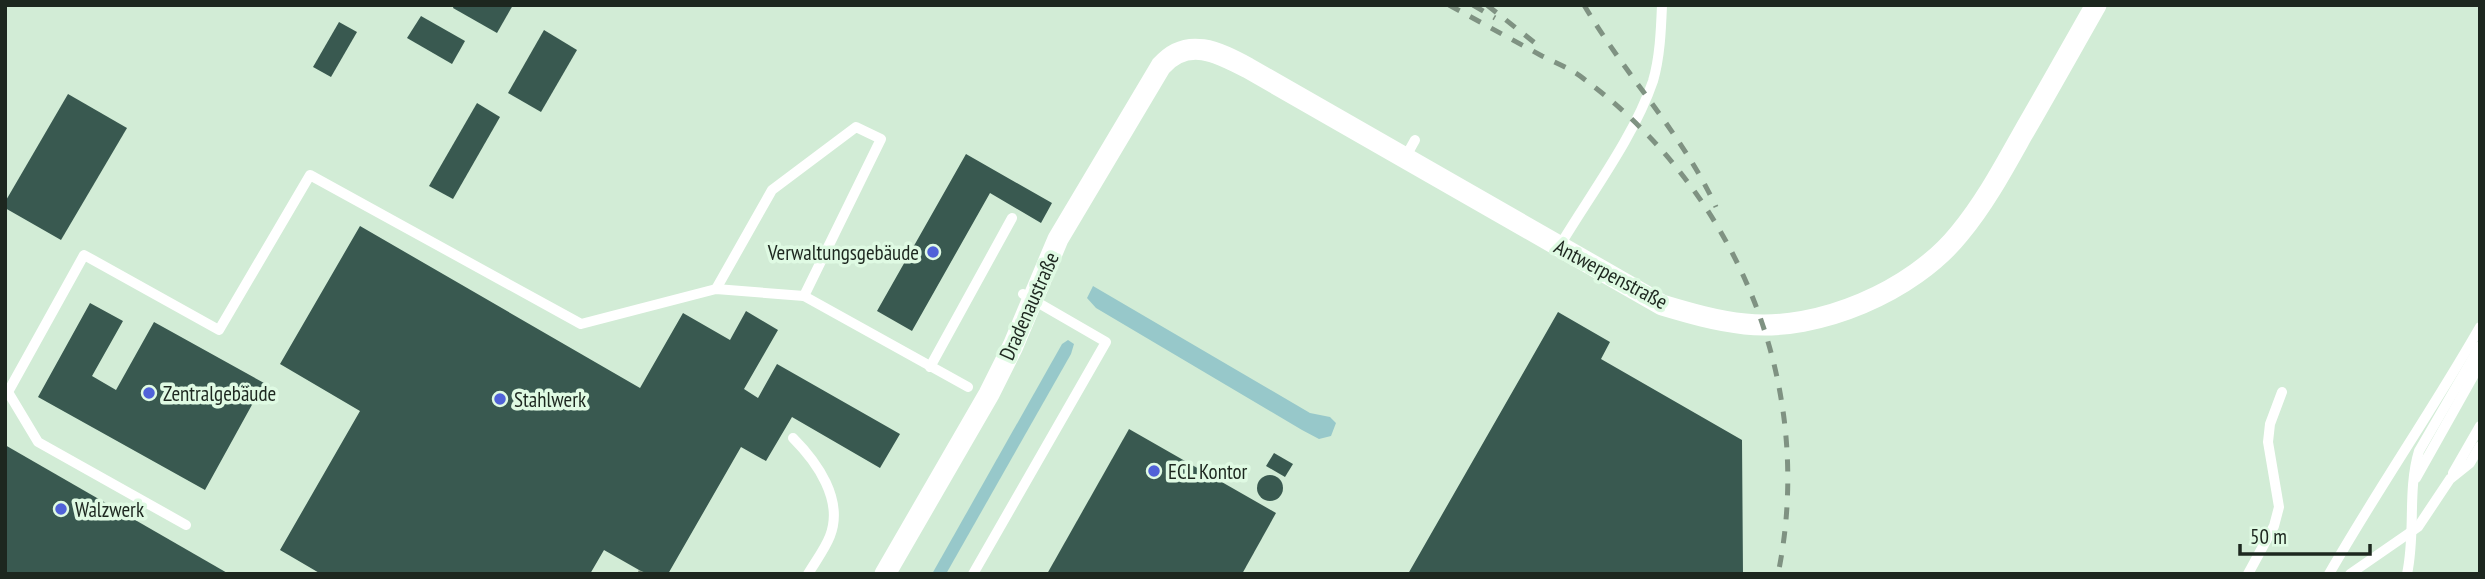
<svg xmlns="http://www.w3.org/2000/svg" width="2485" height="579" viewBox="0 0 2485 579" font-family="'PT Sans Narrow',sans-serif">
<rect width="100%" height="100%" fill="#d2ecd6"/>
<g fill="#97c8ca">
<polygon points="1093,286 1310,413 1330,417 1336,423 1331,436 1319,439 1302,430 1096,308 1087,298"/>
<polygon points="1068,340 1074,344 1071,354 946,574 932,574 1062,344"/>
</g>
<g fill="#395950">
<polygon points="454,5 513,5 497,33 453,8"/>
<polygon points="421,16 465,41 452,64 407,38"/>
<polygon points="339,22 357,32 331,77 313,67"/>
<polygon points="544,30 577,50 541,112 508,93"/>
<polygon points="68,94 127,128 61,240 5,208 5,202"/>
<polygon points="477,103 500,117 453,199 429,186"/>
<polygon points="966,154 1052,203 1041,223 990,193 912,331 877,311"/>
<polygon points="360,226 640,388 683,313 730,340 746,311 778,330 744,389 758,398 777,364 900,434 880,468 792,417 766,461 741,447 668,574 646,574 604,550 590,574 321,574 280,550 360,411 280,364"/>
<polygon points="90,303 123,321 92,376 116,390 154,322 264,383 205,490 38,397"/>
<polygon points="1558,312 1610,342 1601,359 1742,440 1743,574 1408,574"/>
<polygon points="1129,429 1276,513 1242,574 1047,574"/>
<polygon points="5,445 229,574 5,574"/>
<polygon points="1274,453 1293,464 1285,477 1266,466"/>
<circle cx="1270" cy="488" r="13"/>
</g>
<g fill="none" stroke-linecap="round" stroke-linejoin="round">
<g stroke="#fff" stroke-width="10">
<polyline points="1405,158 1415,140"/>
<path d="M1559,247C1590,195 1634,137 1653,81C1660,57 1661,30 1662,5"/>
<polyline points="716,289 772,190 856,127 881,139 804,296"/>
<polyline points="930,367 1012,218"/>
<path d="M793,438C817,462 844,500 830,536C825,549 815,562 808,574"/>
<polyline points="2453,473 2480,426"/>
<polyline points="2416,478 2480,364"/>
<polyline points="186,525 38,442 8,392 84,255 219,330 310,175 581,324 716,289 804,296 968,387"/>
<polyline points="973,574 1106,342 1023,294"/>
<polyline points="2248,574 2274,526 2279,507 2268,442 2270,424 2282,392"/>
<path d="M2329,574C2377,490 2432,411 2480,327"/>
<polyline points="2350,574 2418,527 2450,479 2470,463 2480,446"/>
<path d="M2407,574C2416,533 2407,491 2419,451L2480,346"/>
</g>
<path stroke="#fff" stroke-width="21" d="M885,574L989,394L1013,346L1058,239L1161,66C1187,36 1218,52 1248,68L1662,305C1689,313 1716,321 1745,324C1818,332 1913,291 1959,234C1984,204 2003,169 2022,135C2047,92 2071,49 2096,5"/>
<g stroke="#7f9282" stroke-width="5" stroke-dasharray="12 12" stroke-linecap="butt">
<path d="M1449,5C1480,22 1511,39 1542,56C1556,63 1572,69 1584,79C1737,192 1817,386 1778,574"/>
<polyline points="1473,5 1495,18"/>
<polyline points="1487,5 1535,43"/>
<path d="M1584,5C1625,75 1682,133 1716,207"/>
<polyline points="640,574 641,571"/>
</g>
</g>
<g fill="#5162d8" stroke="#dffae3" stroke-width="2.5">
<circle cx="933" cy="252" r="7"/>
<circle cx="149" cy="393" r="7"/>
<circle cx="500" cy="399" r="7"/>
<circle cx="1154" cy="471" r="7"/>
<circle cx="61" cy="509" r="7"/>
</g>
<g text-anchor="middle" dominant-baseline="central" stroke-width="7" stroke-linejoin="round" paint-order="stroke">
<g font-size="21" fill="#1d271f" stroke="#dffae3" text-anchor="start">
<text x="919" y="252" text-anchor="end">Verwaltungsgebäude</text>
<text x="163" y="393">Zentralgebäude</text>
<text x="514" y="399">Stahlwerk</text>
<text x="1168" y="471">ECL Kontor</text>
<text x="75" y="509">Walzwerk</text>
</g>
<g font-size="21" fill="#1d271f" stroke="#dffae3">
<text transform="translate(1611 274) rotate(28)">Antwerpenstraße</text>
<text transform="translate(1029 306) rotate(-66)">Dradenaustraße</text>
</g>
</g>
<rect width="2485" height="579" fill="none" stroke="#1d271f" stroke-width="14"/>
<path d="M2240 544v10h130v-10" fill="none" stroke="#1d271f" stroke-width="3.5"/>
<text x="2250" y="544" font-size="21" fill="#1d271f" stroke="#dffae3" stroke-width="5" paint-order="stroke">50 m</text>
</svg>
